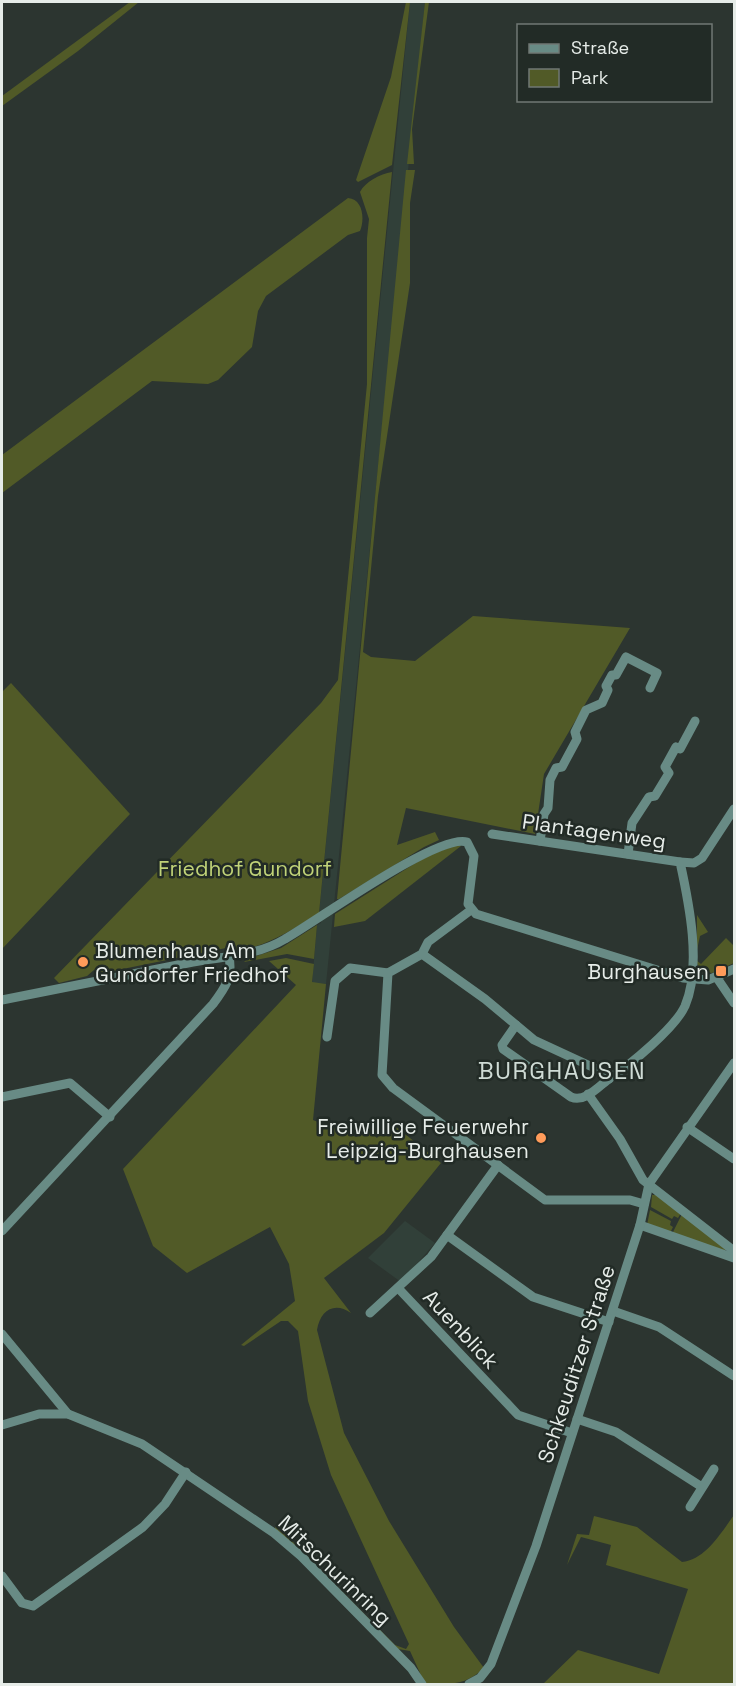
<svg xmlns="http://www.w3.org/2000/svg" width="736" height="1686" viewBox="0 0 736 1686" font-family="'Space Grotesk',sans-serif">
<rect width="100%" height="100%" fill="#2c3530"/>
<g fill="#314039">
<polygon points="410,2 425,2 326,984 312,983 317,925 321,923 322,912 319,913"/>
<polygon points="405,1221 435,1243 401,1282 368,1258"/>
</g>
<g fill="#515a27">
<polygon points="130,2 139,2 78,51 2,106 2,96"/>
<polygon points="406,2 410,2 392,165 358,182 356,180 391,77"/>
<polygon points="425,2 429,2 412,129 414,164 407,164"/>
<polygon points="406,170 415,170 410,203 410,283 378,496 363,652 371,657 415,661 473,616 630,628 544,774 535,834 406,808 397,845 435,832 439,840 424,847 339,899 337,899"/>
<path d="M392,172L319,913C288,932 267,947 230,952L226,948L98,974L94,970L87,976L59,983L54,978L321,703L338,680L367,384V238L369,219L360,192C365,182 380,174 392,172Z"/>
<path d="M348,198C363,199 365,219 360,231L348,235L266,296L258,311L252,347L218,380L208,384L152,381L2,493V455Z"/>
<polygon points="11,683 130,814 2,949 2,692"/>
<polygon points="456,845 461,846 365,921 334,927 335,914 425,857"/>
<polygon points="697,915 708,932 700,936 697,950"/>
<polygon points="317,925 314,959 287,954 244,962 247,959 281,948"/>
<polygon points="726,938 734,946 734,963 712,973 700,971 696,960 701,964"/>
<path d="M286,958L314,964L312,982L326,984L313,1120L356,1137L368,1131L377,1138L390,1122L441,1163L384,1233L324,1278L351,1313C334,1301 320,1311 317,1330L344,1433L389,1521L454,1627L484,1668C464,1686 452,1684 425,1684L410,1651L398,1649L275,1530V1527L290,1539L395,1645L406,1649L409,1644L331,1475L308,1401L298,1331L288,1321H281L244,1346L241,1345L295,1301L289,1264L270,1227L187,1273L153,1246L123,1169L296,985L269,961Z"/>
<polygon points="652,1195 659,1195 681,1213 678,1218 674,1216 672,1219 651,1207"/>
<polygon points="650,1210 671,1221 670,1225 673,1227 670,1233 647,1225"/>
<polygon points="682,1214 726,1249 724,1252 672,1234"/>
<path d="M734,1515V1684H543L578,1650L659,1674L688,1589L606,1565L611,1545L581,1537L567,1565L577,1534L589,1535L594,1516L637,1527L682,1562C705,1560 721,1533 734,1515Z"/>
</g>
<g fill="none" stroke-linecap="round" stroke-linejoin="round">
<g stroke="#688b85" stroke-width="9">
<path d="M492,834L680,862C689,903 702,966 685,1006C675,1028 630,1065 610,1078C599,1086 585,1103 571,1097L503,1049L502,1045L516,1025"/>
<polyline points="540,841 544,814 548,808 550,780 556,768 562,767 577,739 575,732 586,710 602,703 608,690 606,686 612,675 616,675 626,657 657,673 650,688"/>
<polyline points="628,854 632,823 649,797 655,796 669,773 665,767 676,747 680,749 695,721"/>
<polyline points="680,862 694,863 702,858 734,809"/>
<polyline points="471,910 428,942 422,954 388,973 382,1075 393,1088 545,1200 630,1200 644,1204"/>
<polyline points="422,954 485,999 534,1040 601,1071 609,1079"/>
<polyline points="717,978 734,1003"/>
<path d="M2,1000C65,987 129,975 193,962C225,956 257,956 285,939C317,921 438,833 467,842L474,856L468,904L476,914L683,978L708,980L734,969"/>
<polyline points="327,1037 335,981 350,968 388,973"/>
<polyline points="588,1094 620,1139 643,1180 734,1251"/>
<polyline points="2,1097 70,1083 110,1117"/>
<polyline points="687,1127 734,1159"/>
<polyline points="640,1225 734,1258"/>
<path d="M2,1231L213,1004C225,988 233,977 229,957"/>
<polyline points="447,1235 533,1297 609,1322"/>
<polyline points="398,1288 518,1415 572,1433"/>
<polyline points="613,1311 659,1327 734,1376"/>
<polyline points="370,1313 431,1257 498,1165"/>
<polyline points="2,1334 68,1414"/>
<polyline points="577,1419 616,1432 702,1487"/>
<polyline points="2,1425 39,1414 68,1414 142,1444 274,1533 301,1556 411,1668 422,1684"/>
<polyline points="690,1507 714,1469"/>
<polyline points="2,1576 22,1603 33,1606 143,1527 165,1504 186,1472"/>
<polyline points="469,1684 480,1678 491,1664 536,1546 640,1225 649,1184 734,1063"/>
</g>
</g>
<g fill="#ff9b5a" stroke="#222b26" stroke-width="2">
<circle cx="83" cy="962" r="6"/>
<rect x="715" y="965" width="12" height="12" rx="3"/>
<circle cx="541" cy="1138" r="6"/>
</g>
<g text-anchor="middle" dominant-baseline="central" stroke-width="5" stroke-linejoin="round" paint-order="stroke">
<g font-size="21" fill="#e6ece8" stroke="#222b26">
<text transform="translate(594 831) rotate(8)">Plantagenweg</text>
<text transform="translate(461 1329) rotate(47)">Auenblick</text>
<text transform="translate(576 1364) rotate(-72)">Schkeuditzer Straße</text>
<text transform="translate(335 1570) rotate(44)">Mitschurinring</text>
</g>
<g font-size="21" fill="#c1d378" stroke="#222b26">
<text x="245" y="868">Friedhof Gundorf</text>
</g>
<g font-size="21" fill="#e6ece8" stroke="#222b26" text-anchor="end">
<text x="95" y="950" text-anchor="start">Blumenhaus Am<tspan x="95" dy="24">Gundorfer Friedhof</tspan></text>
<text x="709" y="971">Burghausen</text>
<text x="529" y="1126">Freiwillige Feuerwehr<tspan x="529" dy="24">Leipzig-Burghausen</tspan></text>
</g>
<g font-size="24" letter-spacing="1.5" fill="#cfdbd5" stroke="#222b26">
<text x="562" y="1070">BURGHAUSEN</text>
</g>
</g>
<rect width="736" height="1686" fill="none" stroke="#e6ece8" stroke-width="6"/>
<rect x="517" y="24" width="195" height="78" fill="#222b26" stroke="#707874" stroke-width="1.5"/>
<rect x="529" y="44" width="30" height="9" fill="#688b85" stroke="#707874" stroke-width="1.5"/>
<text x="571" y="54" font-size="18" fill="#e6ece8">Straße</text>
<rect x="529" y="69" width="30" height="18" fill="#515a27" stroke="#707874" stroke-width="1.5"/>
<text x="571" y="84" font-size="18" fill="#e6ece8">Park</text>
</svg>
